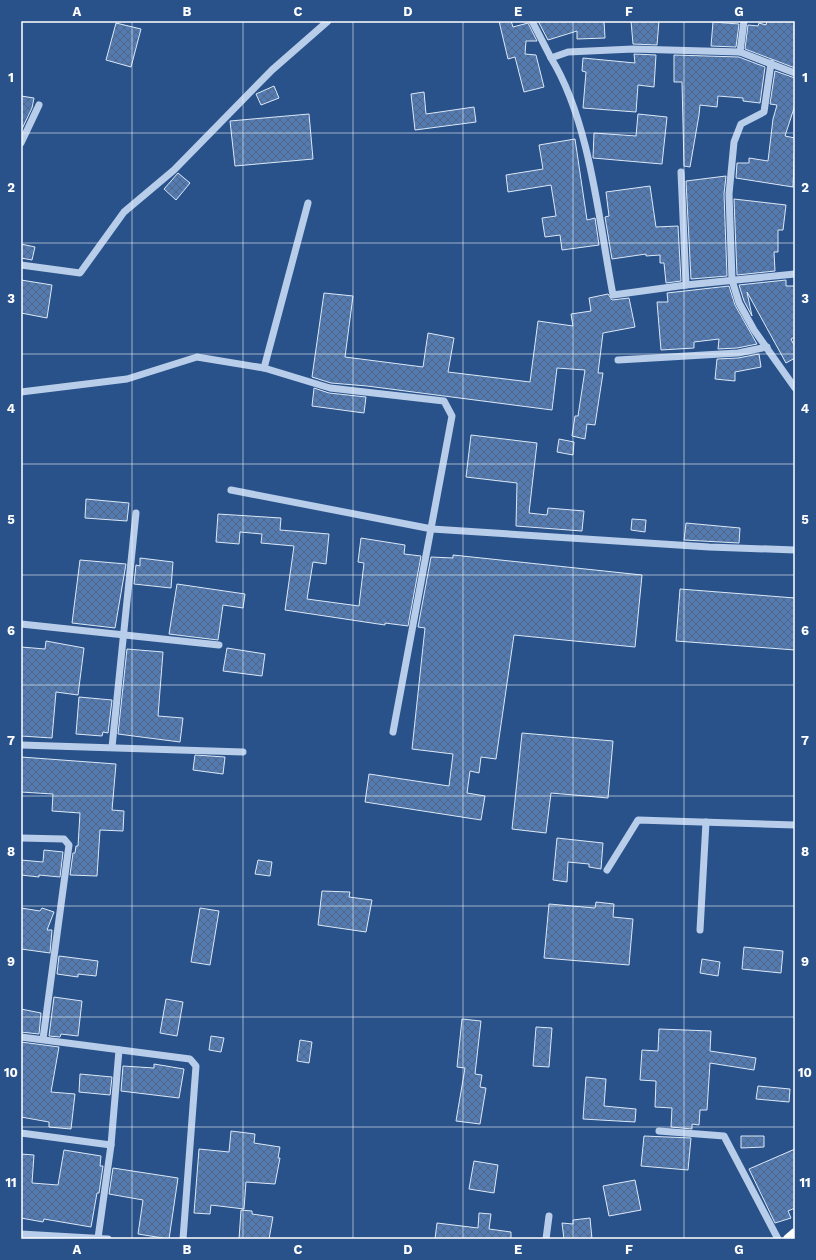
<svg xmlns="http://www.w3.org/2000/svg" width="816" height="1260" viewBox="0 0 816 1260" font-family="'Work Sans',sans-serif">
<defs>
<pattern id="building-cross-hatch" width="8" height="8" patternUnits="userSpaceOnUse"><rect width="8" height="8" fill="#537bb1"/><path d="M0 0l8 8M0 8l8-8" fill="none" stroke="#506684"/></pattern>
</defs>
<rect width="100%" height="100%" fill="#2a528a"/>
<g fill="url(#building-cross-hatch)" stroke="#dce8f7">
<polygon points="499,21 511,21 513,27 528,23 537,41 526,41 525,54 536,55 544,87 524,92 515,57 508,59"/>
<polygon points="538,21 604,21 605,38 577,39 577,31 548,40"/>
<polygon points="631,21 659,21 657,45 633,44"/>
<polygon points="767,21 795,21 794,34 795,35 795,68 745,49 748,25 758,26 759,23 766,25"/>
<polygon points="713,22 739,24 736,47 711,46"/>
<polygon points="116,23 141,29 131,67 106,60"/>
<polygon points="634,54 656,55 654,87 638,85 636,112 583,108 586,72 582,71 583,58 635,63"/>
<polygon points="674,55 739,57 765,67 760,103 743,101 743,98 718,96 717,107 700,105 699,115 690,167 684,166 682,82 674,82"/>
<polygon points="775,71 795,78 795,105 785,136 795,138 793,187 736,178 737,163 749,163 749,158 768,161 773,119 777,105 770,104"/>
<polygon points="274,86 279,98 261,105 256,94"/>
<polygon points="424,92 426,114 474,107 476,122 415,130 411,94"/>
<polygon points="21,96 34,98 32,108 21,131"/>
<polygon points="309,114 313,159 235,166 230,121"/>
<polygon points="638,114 667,117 662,164 593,158 594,133 636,136"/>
<polygon points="575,139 587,220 595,218 599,245 562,250 560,235 545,237 542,218 556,216 551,185 508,192 506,175 543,169 539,145"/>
<polygon points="178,173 190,183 176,200 164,189"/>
<polygon points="726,176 724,194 727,276 691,279 686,181"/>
<polygon points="650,186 656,227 678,226 681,281 666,283 664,263 660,263 660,255 646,256 646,254 612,259 605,217 609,216 606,192"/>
<polygon points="734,199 786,205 783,230 778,230 778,252 774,252 775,271 737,275"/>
<polygon points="21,244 35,247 32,260 21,258"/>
<polygon points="21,280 52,285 47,318 21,313"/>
<polygon points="786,280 786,286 795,286 795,337 791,339 795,347 795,358 786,363 747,292 752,316 744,301 739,285"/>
<polygon points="729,286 735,305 757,344 737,348 718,349 719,339 694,342 694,348 661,350 657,302 668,302 667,293"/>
<polygon points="324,293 353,296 345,357 423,367 428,333 454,338 448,372 530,382 538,321 573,326 571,314 591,311 589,298 608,294 612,300 629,298 635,327 603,333 598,373 603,373 595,425 587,424 585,439 572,436 575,416 578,416 585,370 557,368 552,410 367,386 331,383 312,377"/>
<polygon points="759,354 761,367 735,372 735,381 715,379 717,359 738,358"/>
<polygon points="314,388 329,393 366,397 364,413 312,406"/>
<polygon points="471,435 537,443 529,513 547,515 548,508 584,511 582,531 516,526 517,483 466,477"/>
<polygon points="559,439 574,442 573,455 557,452"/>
<polygon points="86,499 129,503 127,521 85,518"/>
<polygon points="218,514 281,518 280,530 329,534 326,564 313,562 307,599 359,606 364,563 358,562 361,538 405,545 404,554 421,556 408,626 385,623 385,625 285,610 294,546 261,543 262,534 240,532 239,544 216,542"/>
<polygon points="632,519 646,520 645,532 631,530"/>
<polygon points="686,523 740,528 739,543 684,540"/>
<polygon points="453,555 642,575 635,647 514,635 496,759 481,757 479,773 470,771 467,793 485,796 481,820 365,802 369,774 449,786 453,754 412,749 425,628 418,627 431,557 453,558"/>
<polygon points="140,558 173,562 171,588 134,584 136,565 140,566"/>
<polygon points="80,560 126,564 115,628 72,623"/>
<polygon points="177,584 245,594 243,608 223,605 218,640 169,634"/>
<polygon points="680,589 795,598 795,650 676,641"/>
<polygon points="46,641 84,648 78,695 56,692 52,738 21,736 21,647 45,649"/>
<polygon points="227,648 265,654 262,676 223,671"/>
<polygon points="127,649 163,652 158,716 183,718 180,742 118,734"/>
<polygon points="79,697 112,700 108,733 103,732 102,736 76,734"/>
<polygon points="522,733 613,741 608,798 551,793 546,833 512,829"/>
<polygon points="195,755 225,757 223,774 193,770"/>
<polygon points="21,757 116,764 112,810 124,811 123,831 100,830 97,876 70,875 73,853 75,853 76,846 78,846 80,813 52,811 53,794 21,792"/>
<polygon points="557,838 603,843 601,869 589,867 589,864 568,862 567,882 553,880"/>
<polygon points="44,850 63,852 60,877 39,875 39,877 21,875 21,860 43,862"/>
<polygon points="258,860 272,862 270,876 255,874"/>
<polygon points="322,891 350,892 349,897 372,900 366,932 318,925"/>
<polygon points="596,902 614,904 613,917 633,919 629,965 544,958 549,904 595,908"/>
<polygon points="21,908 40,911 42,908 54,912 47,930 52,930 50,953 21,949"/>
<polygon points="200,908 219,911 210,965 191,962"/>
<polygon points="744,947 783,951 781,973 742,969"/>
<polygon points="59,956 98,961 96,976 78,974 78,977 57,974"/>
<polygon points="702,959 720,962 718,976 700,973"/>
<polygon points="54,997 82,1001 78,1036 61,1034 60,1037 49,1036"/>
<polygon points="166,999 183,1002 177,1036 160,1033"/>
<polygon points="21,1009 41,1013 39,1034 21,1032"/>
<polygon points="462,1019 481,1021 475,1074 482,1075 480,1087 486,1088 480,1124 456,1121 465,1068 457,1067"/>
<polygon points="536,1027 552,1028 549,1067 533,1066"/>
<polygon points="659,1029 711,1031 710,1051 756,1058 754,1070 710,1063 707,1110 700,1110 699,1125 692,1124 692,1129 671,1127 672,1108 655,1107 656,1081 640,1080 642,1050 658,1051"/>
<polygon points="211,1036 224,1038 221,1052 209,1050"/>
<polygon points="300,1040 312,1042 309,1063 297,1061"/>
<polygon points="21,1042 59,1047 51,1092 75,1094 71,1129 49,1127 49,1122 21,1117"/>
<polygon points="154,1064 184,1069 179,1098 121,1091 123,1066 154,1068"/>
<polygon points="80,1074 112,1077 110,1095 79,1092"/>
<polygon points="586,1077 606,1079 604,1106 636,1109 635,1122 583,1119"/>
<polygon points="758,1086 790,1089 789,1102 756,1099"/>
<polygon points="231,1131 255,1134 254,1143 280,1147 278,1158 280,1158 275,1184 246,1182 244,1209 211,1205 210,1214 194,1213 199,1149 229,1152"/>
<polygon points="644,1136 691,1138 688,1170 641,1166"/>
<polygon points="741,1136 764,1136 764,1147 741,1148"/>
<polygon points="795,1149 795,1208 788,1211 791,1218 775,1223 749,1169"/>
<polygon points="64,1150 101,1156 100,1166 103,1166 99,1193 97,1193 91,1227 44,1219 43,1222 21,1218 21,1154 34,1155 32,1183 58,1185"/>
<polygon points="474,1161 498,1165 494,1193 469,1189"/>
<polygon points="113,1168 178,1178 169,1239 138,1234 143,1200 109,1194"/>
<polygon points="635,1180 641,1210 609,1216 603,1186"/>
<polygon points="241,1210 252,1211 252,1214 273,1217 269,1239 239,1239"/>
<polygon points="479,1213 491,1214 489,1229 511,1232 511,1239 435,1239 437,1223 478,1228"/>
<polygon points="590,1218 592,1239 564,1239 562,1223 573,1224 573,1220"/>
</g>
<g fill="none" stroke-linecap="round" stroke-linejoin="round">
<g stroke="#b8cde9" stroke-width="7">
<polyline points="532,21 551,58 568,52 633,49 740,52 795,73"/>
<polyline points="740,52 744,21"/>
<path d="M551,58C590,121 599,222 613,295L686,285L795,274"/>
<polyline points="771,63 764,112 741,124 734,142 729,194 732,280 739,303 754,330 795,388"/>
<polyline points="21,143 39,105"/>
<polyline points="681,172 686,285"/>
<polyline points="21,265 80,273 124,212 174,170 272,70 328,21"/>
<polyline points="618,360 738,353 767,347"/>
<polyline points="264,368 308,203"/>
<polyline points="21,392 127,379 197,357 264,368 330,388 444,401 452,416 393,732"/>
<polyline points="231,490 432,529 709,547 795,550"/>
<polyline points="21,624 219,645"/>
<polyline points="21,745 243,752"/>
<polyline points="112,747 136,513"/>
<polyline points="21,838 64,839 69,845 43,1039"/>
<polyline points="607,870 638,820 795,825"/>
<polyline points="700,930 706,822"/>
<polyline points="21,1037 190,1059 196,1066 183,1239"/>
<polyline points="659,1131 724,1136 778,1239"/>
<polyline points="21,1133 111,1145"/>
<polyline points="21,1234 108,1239"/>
<polyline points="98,1238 111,1145 119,1050"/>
<polyline points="546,1239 549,1216"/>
</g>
<polyline stroke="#fafcfe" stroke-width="10" points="788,1239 795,1233"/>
</g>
<path fill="none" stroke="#fff" stroke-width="1" stroke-opacity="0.55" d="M132,21V1239M243,21V1239M353,21V1239M463,21V1239M573,21V1239M684,21V1239M21,133H795M21,243H795M21,354H795M21,464H795M21,575H795M21,685H795M21,796H795M21,906H795M21,1017H795M21,1127H795"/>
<rect width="816" height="1260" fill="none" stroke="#2a528a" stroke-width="44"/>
<rect x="22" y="22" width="772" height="1216" fill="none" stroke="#fff" stroke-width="1.5"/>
<g font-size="13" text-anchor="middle" font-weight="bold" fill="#fff">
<text x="77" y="16">A</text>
<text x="187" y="16">B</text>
<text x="298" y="16">C</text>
<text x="408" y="16">D</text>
<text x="518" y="16">E</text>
<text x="629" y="16">F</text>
<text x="739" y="16">G</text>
<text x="11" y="82">1</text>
<text x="805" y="82">1</text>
<text x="11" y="192">2</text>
<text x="805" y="192">2</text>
<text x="11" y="303">3</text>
<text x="805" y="303">3</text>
<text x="11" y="413">4</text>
<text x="805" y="413">4</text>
<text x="11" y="524">5</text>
<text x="805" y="524">5</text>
<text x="11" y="635">6</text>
<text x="805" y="635">6</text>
<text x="11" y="745">7</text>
<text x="805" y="745">7</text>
<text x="11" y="856">8</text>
<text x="805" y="856">8</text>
<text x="11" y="966">9</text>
<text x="805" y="966">9</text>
<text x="11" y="1077">10</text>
<text x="805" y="1077">10</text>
<text x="11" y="1187">11</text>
<text x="805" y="1187">11</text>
<text x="77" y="1254">A</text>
<text x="187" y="1254">B</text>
<text x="298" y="1254">C</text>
<text x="408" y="1254">D</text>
<text x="518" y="1254">E</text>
<text x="629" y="1254">F</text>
<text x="739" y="1254">G</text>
</g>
</svg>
